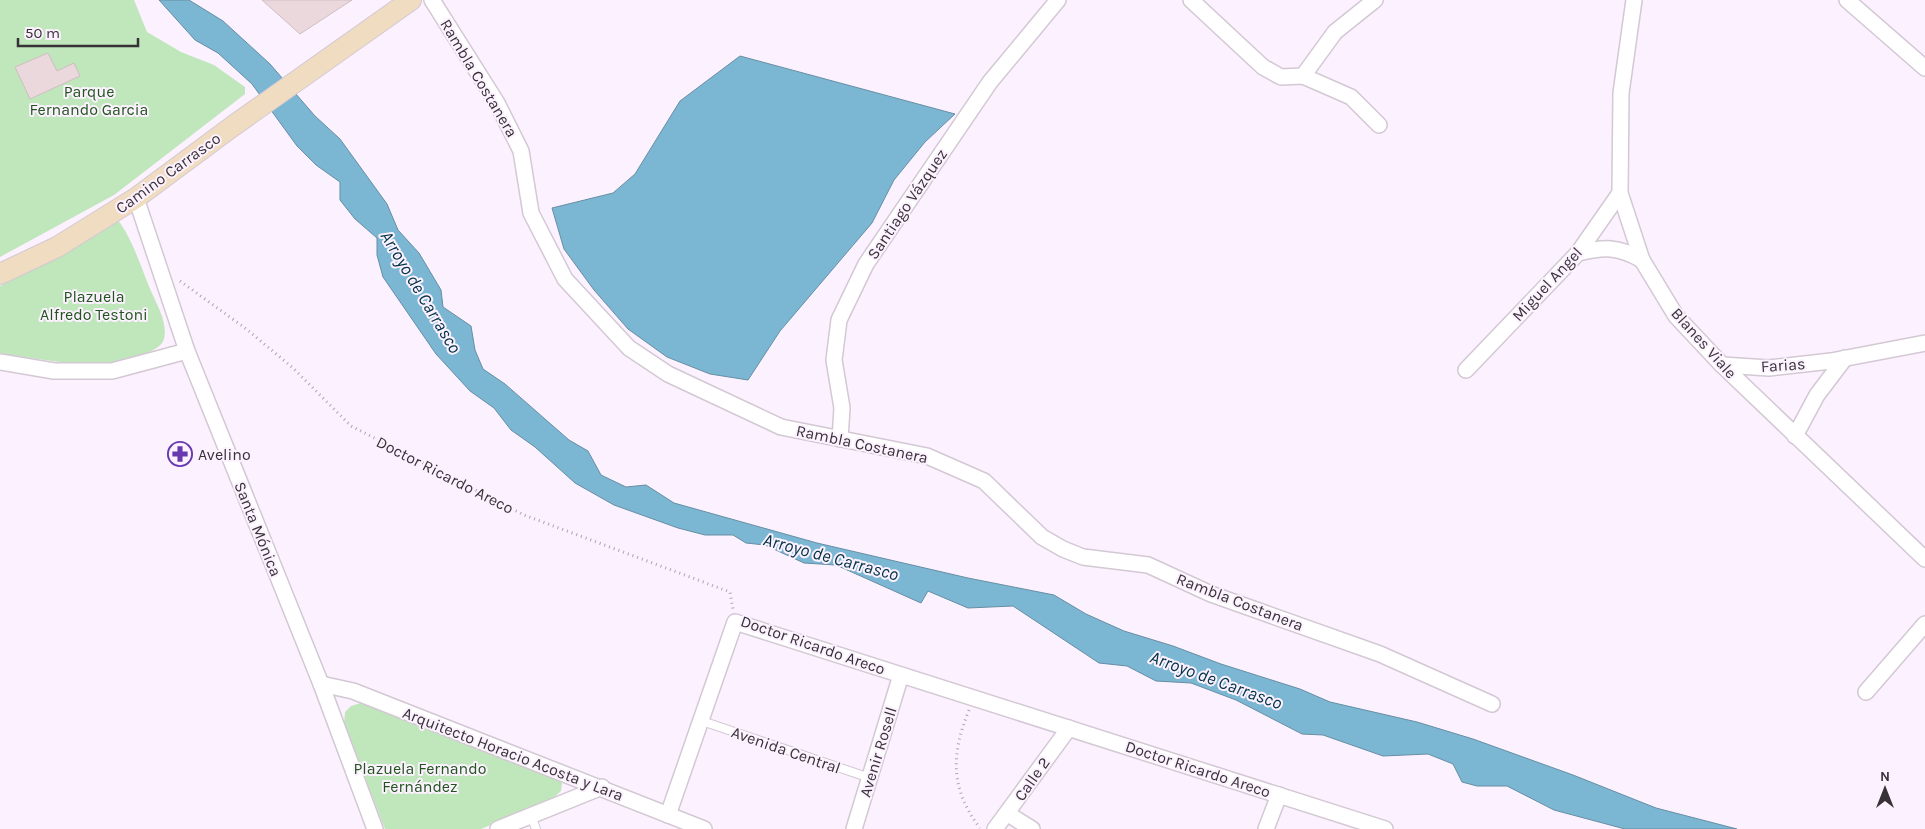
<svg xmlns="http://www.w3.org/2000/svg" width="1925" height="829" viewBox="0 0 1925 829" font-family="Karla,sans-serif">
<rect width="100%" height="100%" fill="#fcf1fe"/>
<g fill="#c0e6bb">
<polygon points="0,0 134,0 147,32 181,52 214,65 245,87 245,94 114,195 0,257"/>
<path d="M117,219C133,239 141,268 151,291C157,305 168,323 164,339C162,346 154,350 147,353C99,374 49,359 0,354V286L65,254Z"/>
<polygon points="364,702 558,778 562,783 561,791 550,801 481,829 385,829 344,725 345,712 351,706"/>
</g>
<g fill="#7bb6d3" stroke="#678ea4">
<polygon points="159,0 189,0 223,21 270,64 315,116 340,139 387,204 398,230 419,253 441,290 443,307 471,326 475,350 483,369 505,384 569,440 588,451 601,475 626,487 646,485 674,503 817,543 968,578 1054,595 1086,614 1124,631 1173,646 1221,664 1300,689 1330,702 1417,722 1473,739 1573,775 1656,808 1737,829 1625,829 1554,810 1507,786 1477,786 1462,782 1453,764 1428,754 1383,756 1323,735 1302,734 1236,700 1191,683 1156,681 1127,666 1099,663 1013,606 968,608 928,591 921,603 836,565 804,563 765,545 746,543 733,535 705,535 678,528 614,505 575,483 535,447 511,430 494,408 470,391 436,354 383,277 377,255 377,238 355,219 340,200 340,182 316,165 297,146 252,84 218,53 195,40"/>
<polygon points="740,56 955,114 925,142 894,180 872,223 780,331 748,380 710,374 667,357 628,329 594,290 564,249 552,208 613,193 635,174 680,101"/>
</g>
<g fill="#ead8dd" stroke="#cfbdc2">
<polygon points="262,0 352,0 300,34"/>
<polygon points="48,53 57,71 74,63 80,76 30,99 15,67"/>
</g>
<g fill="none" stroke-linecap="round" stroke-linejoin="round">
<defs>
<g id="service">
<polyline points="702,721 870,778"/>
<polyline points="531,816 536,829"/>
</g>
<g id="minor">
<polyline points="432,0 497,103 521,151 531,213 565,279 629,348 668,374 781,427 927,456 984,481 1042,537 1063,549 1083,557 1148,565 1211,594 1380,654 1492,704"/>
<polyline points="1191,0 1263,67 1281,77 1303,76 1351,97 1379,125"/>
<polyline points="1634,0 1621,93 1620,193 1642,260 1676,316 1722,365 1925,559"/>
<polyline points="1847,0 1925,68"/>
<polyline points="1303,76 1335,32 1375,0"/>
<polyline points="136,198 187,351 321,684 375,829"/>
<path d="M1578,253C1604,247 1618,246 1642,260"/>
<polyline points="0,362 54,371 112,371 187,351"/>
<polyline points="1722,365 1769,368 1831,361 1925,343"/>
<polyline points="1466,370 1578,253 1620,193"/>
<polyline points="1795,436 1817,395 1845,358"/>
<polyline points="840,439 842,408 834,360 839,320 866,264 990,82 1058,0"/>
<polyline points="321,684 353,691 704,829"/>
<polyline points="1866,692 1925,624"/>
<polyline points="1008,814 1032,829"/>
<polyline points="668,815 735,622 1385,829"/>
<polyline points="498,829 602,787"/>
<polyline points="854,829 901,675"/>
<polyline points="995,829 1069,728"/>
<polyline points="1266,829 1279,795"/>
</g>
<polyline id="secondary" points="0,274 57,247 136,198 233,126 411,0"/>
</defs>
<use href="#service" stroke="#d3c8d4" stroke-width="10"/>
<use href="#minor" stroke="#d3c8d4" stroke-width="18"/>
<use href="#secondary" stroke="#d3c8d4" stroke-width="22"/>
<g stroke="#aea5af" stroke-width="3" stroke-dasharray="1 4" stroke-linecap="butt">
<polyline points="180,281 245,328 293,368 351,426 524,515 730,592 733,609"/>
<path d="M969,710C951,754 950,789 980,828"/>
</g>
<use href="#service" stroke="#fff" stroke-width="8"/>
<use href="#minor" stroke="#fff" stroke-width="15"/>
<use href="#secondary" stroke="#f0dcc0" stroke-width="20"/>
</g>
<defs>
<symbol id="pharmacy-ring" viewBox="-11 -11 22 22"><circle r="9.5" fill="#fcf1fe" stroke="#6639b1" stroke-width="1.5"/><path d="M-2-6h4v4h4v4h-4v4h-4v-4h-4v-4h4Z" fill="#6639b1"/></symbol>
</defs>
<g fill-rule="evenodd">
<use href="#pharmacy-ring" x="166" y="440" width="28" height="28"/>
</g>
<g text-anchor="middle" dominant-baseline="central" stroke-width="4" stroke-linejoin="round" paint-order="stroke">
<g font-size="16" fill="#373237" stroke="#fcf1fe">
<text transform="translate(479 78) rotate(59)">Rambla Costanera</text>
<text transform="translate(168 173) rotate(-36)">Camino Carrasco</text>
<text transform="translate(907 204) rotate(-56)">Santiago Vázquez</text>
<text transform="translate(1547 284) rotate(-47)">Miguel Angel</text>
<text transform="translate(1704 343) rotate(48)">Blanes Viale</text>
<text transform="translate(1783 365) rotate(-4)">Farias</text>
<text transform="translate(862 444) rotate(12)">Rambla Costanera</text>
<text transform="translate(445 475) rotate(27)">Doctor Ricardo Areco</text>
<text transform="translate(258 529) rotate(68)">Santa Mónica</text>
<text transform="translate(1240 602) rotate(21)">Rambla Costanera</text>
<text transform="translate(813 645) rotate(19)">Doctor Ricardo Areco</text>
<text transform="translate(786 750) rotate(19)">Avenida Central</text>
<text transform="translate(878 752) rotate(-73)">Avenir Rosell</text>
<text transform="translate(513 754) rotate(21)">Arquitecto Horacio Acosta y Lara</text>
<text transform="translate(1198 769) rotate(18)">Doctor Ricardo Areco</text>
<text transform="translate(1032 779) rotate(-55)">Calle 2</text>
</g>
<g font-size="16" fill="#21551d" stroke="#fcf1fe">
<text x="89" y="91">Parque<tspan x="89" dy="18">Fernando Garcia</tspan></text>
<text x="94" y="296">Plazuela<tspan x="94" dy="18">Alfredo Testoni</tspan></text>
<text x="420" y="768">Plazuela Fernando<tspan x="420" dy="18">Fernández</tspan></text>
</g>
<g font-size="16" fill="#373237" stroke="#fcf1fe" text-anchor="start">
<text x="198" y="454">Avelino</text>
</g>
<g font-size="18" font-style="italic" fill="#003347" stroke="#fcf1fe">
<text transform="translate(421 292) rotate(59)">Arroyo de Carrasco</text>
<text transform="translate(831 557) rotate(15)">Arroyo de Carrasco</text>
<text transform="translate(1216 680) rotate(20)">Arroyo de Carrasco</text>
</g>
</g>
<g transform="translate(1885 789)" stroke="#fcf1fe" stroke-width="4" paint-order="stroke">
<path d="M0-4L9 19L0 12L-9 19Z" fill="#373237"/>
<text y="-8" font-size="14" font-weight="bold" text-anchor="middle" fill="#373237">N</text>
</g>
<path d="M18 38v8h120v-8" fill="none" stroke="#373237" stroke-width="2.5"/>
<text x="25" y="38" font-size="15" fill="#373237" stroke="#fcf1fe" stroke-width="4" paint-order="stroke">50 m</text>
</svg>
